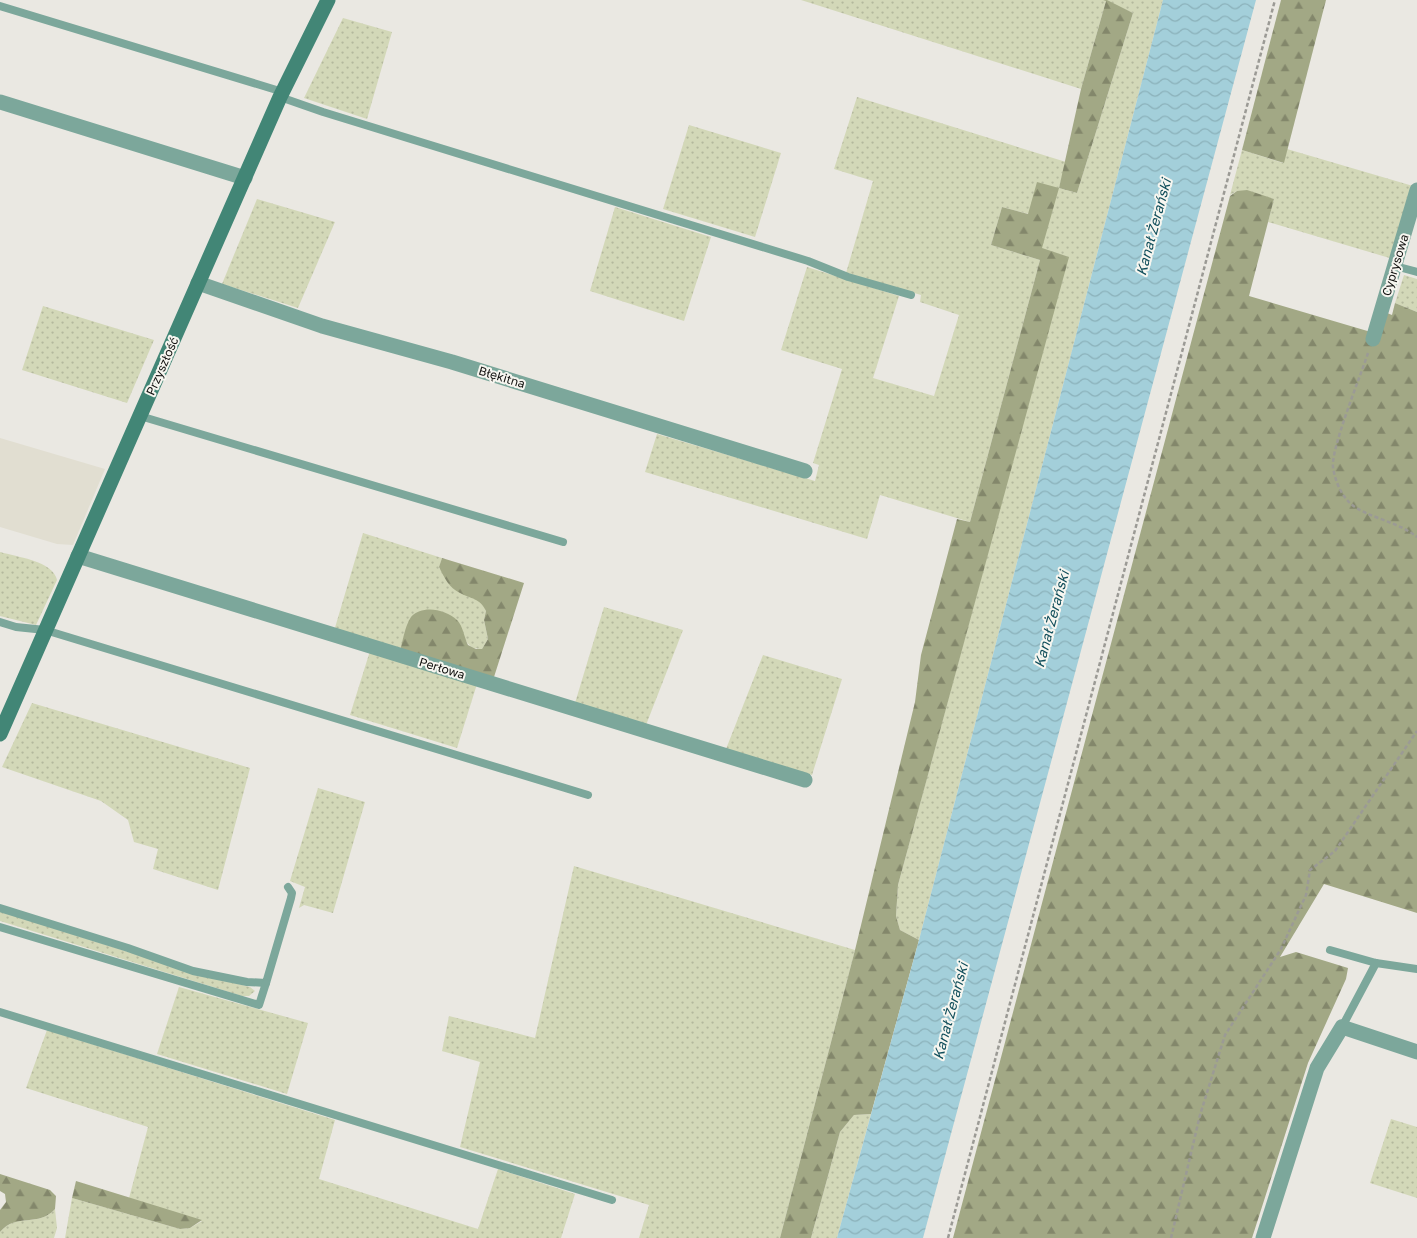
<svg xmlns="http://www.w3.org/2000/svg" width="1417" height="1238" viewBox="0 0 1417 1238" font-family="'Golos Text',sans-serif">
<defs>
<pattern id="grass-dots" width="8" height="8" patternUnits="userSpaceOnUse" patternTransform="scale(1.25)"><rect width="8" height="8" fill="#d3d8b8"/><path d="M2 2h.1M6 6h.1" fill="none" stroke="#b4b89d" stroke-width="1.8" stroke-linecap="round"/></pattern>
<pattern id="forest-firs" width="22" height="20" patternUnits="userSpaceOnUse" patternTransform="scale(1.25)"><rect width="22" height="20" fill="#a2a885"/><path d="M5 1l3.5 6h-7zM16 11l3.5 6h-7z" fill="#83876b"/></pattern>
<pattern id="water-waves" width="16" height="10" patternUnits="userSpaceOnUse" patternTransform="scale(1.25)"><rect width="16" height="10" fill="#a3cfda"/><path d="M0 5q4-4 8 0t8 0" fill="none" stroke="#8bb1ba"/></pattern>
</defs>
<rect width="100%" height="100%" fill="#eae8e2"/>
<polygon fill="#e1ded1" points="0,438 105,469 73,545 57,544 0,527"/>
<g fill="url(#grass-dots)">
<polygon points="801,0 1163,0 919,940 900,930 896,916 898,885 1068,257 1042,249 1029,214 1002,207 991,245 1040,260 970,522 880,495 867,539 645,472 657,434 815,481 819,465 813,463 842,369 781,350 807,267 899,296 873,378 934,396 959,315 920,302 921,295 846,273 873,181 834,169 857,97 1066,162 1059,188 1077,193 1133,13 1106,1 1081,89"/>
<polygon points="343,18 392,32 367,119 304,98"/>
<polygon points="689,125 781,153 755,237 663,209"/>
<polygon points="1287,149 1413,186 1393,259 1268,222 1274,199 1237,191 1230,195 1242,150 1283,163"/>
<polygon points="257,199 335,222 298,308 222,284"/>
<polygon points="615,207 711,237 684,321 590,291"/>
<polygon points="1404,275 1417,279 1417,312 1395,303"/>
<polygon points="43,306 154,340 127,403 22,370"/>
<path d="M363,533L442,558L439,568L483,603L486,611L484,620L488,639L482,649C474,649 469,647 465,639L408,623L400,651L334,631Z"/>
<path d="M0,552C17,557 53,561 57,580L36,625L0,616Z"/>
<polygon points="604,607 683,630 646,725 575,703"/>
<polygon points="370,651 477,684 457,748 350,715"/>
<polygon points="763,655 842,679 812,775 726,749"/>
<polygon points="32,703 250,768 218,890 153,869 158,849 134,842 128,820 101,801 2,767"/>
<polygon points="318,788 365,802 333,913 304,905 299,908 305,887 290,881"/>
<polygon points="574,866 855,950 780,1238 639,1238 649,1205 460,1147 480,1062 442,1051 449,1016 535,1038"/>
<polygon points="0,911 191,972 250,987 255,991 249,996 242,996 0,921"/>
<polygon points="179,987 308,1023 287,1094 157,1054"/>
<polygon points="47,1030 335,1120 319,1179 478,1229 498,1169 575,1194 561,1238 65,1238 72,1198 180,1229 190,1228 202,1221 129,1198 148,1127 26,1088"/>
<polygon points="871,1114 837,1238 811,1238 840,1132 854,1115"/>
<polygon points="1391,1119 1417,1127 1417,1198 1370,1183"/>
<path d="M55,1209L57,1228L54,1238H0V1232C17,1212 38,1228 55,1209Z"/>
</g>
<g fill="url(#forest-firs)">
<polygon points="1103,0 1107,0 1133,13 1077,193 1059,188 1042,248 1069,257 898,885 896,916 900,930 919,940 871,1114 854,1115 840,1132 811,1238 780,1238 855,950 915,702 921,655 957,519 970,522 1040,260 991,245 1002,207 1028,214 1037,182 1059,188 1081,89 1106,1"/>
<polygon points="1281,0 1326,0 1284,163 1242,150"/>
<polygon points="1247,190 1274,199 1249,296 1381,335 1387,313 1392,315 1395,303 1417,312 1417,913 1324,884 1280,957 1296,952 1348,968 1346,979 1308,1063 1252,1238 953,1238 1230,196 1237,191"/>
<path d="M442,558L524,583L494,677L400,651C403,640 405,626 411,617C423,604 446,610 457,620C463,626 464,637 468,645L476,649H482L488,639L484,620L486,611C480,598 471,599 460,593C449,588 444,577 439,567Z"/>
<path d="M0,1174L50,1190L56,1196L55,1209C38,1228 17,1212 0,1232V1210L6,1202L5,1194L0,1191Z"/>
<polygon points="76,1181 202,1220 190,1228 180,1229 72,1198"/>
</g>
<polygon fill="url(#water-waves)" points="1163,0 1256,0 923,1238 837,1238 919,940"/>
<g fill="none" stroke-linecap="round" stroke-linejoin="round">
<g stroke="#9b9a95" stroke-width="2.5" stroke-dasharray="4 2.5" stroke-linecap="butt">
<path d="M1368,353C1361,375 1331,448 1333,467C1335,481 1341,495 1351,504C1366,517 1399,522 1417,537"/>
<polyline points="948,1238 1275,0"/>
<polyline points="1171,1238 1200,1115 1225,1035 1281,949 1306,895 1310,870 1335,851 1417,731"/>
</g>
<g stroke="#7ca79b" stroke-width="8">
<polyline points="0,6 283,92"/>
<polyline points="280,97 323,112 808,261 848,277 911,295"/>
<polyline points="1395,266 1417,272"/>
<polyline points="140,416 563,542"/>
<polyline points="0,622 16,627 45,630 588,795"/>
<polyline points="0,908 128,948 193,971 247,982 266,983 291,898 292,893 288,887"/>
<polyline points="0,927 259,1005 266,983"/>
<polyline points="1330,950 1376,963 1417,969"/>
<polyline points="0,1012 612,1200"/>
<polyline points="1342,1027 1376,963"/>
</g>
<g stroke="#7ca79b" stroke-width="15">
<polyline points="0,102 245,178"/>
<polyline points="198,283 322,326 452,362 805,471"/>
<polyline points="1373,339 1417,190"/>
<polyline points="78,556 805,780"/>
<polyline points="1263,1238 1317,1068 1342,1027 1417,1052"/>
</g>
<polyline stroke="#428676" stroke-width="15" points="0,734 280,97 328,0"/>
</g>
<g text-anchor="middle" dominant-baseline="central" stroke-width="4" stroke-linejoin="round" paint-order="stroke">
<g font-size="12" fill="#11110f" stroke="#f7f6f0">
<text transform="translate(1395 265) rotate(-73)">Cyprysowa</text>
<text transform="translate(162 366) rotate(-66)">Przyszłość</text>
<text transform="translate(502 377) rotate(17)">Błękitna</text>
<text transform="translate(442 668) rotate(17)">Perłowa</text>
</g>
<g font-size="14" font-style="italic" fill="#104e5b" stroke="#f7f6f0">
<text transform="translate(1153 227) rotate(-75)">Kanał Żerański</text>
<text transform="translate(1051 619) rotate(-75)">Kanał Żerański</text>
<text transform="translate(950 1011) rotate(-75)">Kanał Żerański</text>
</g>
</g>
</svg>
